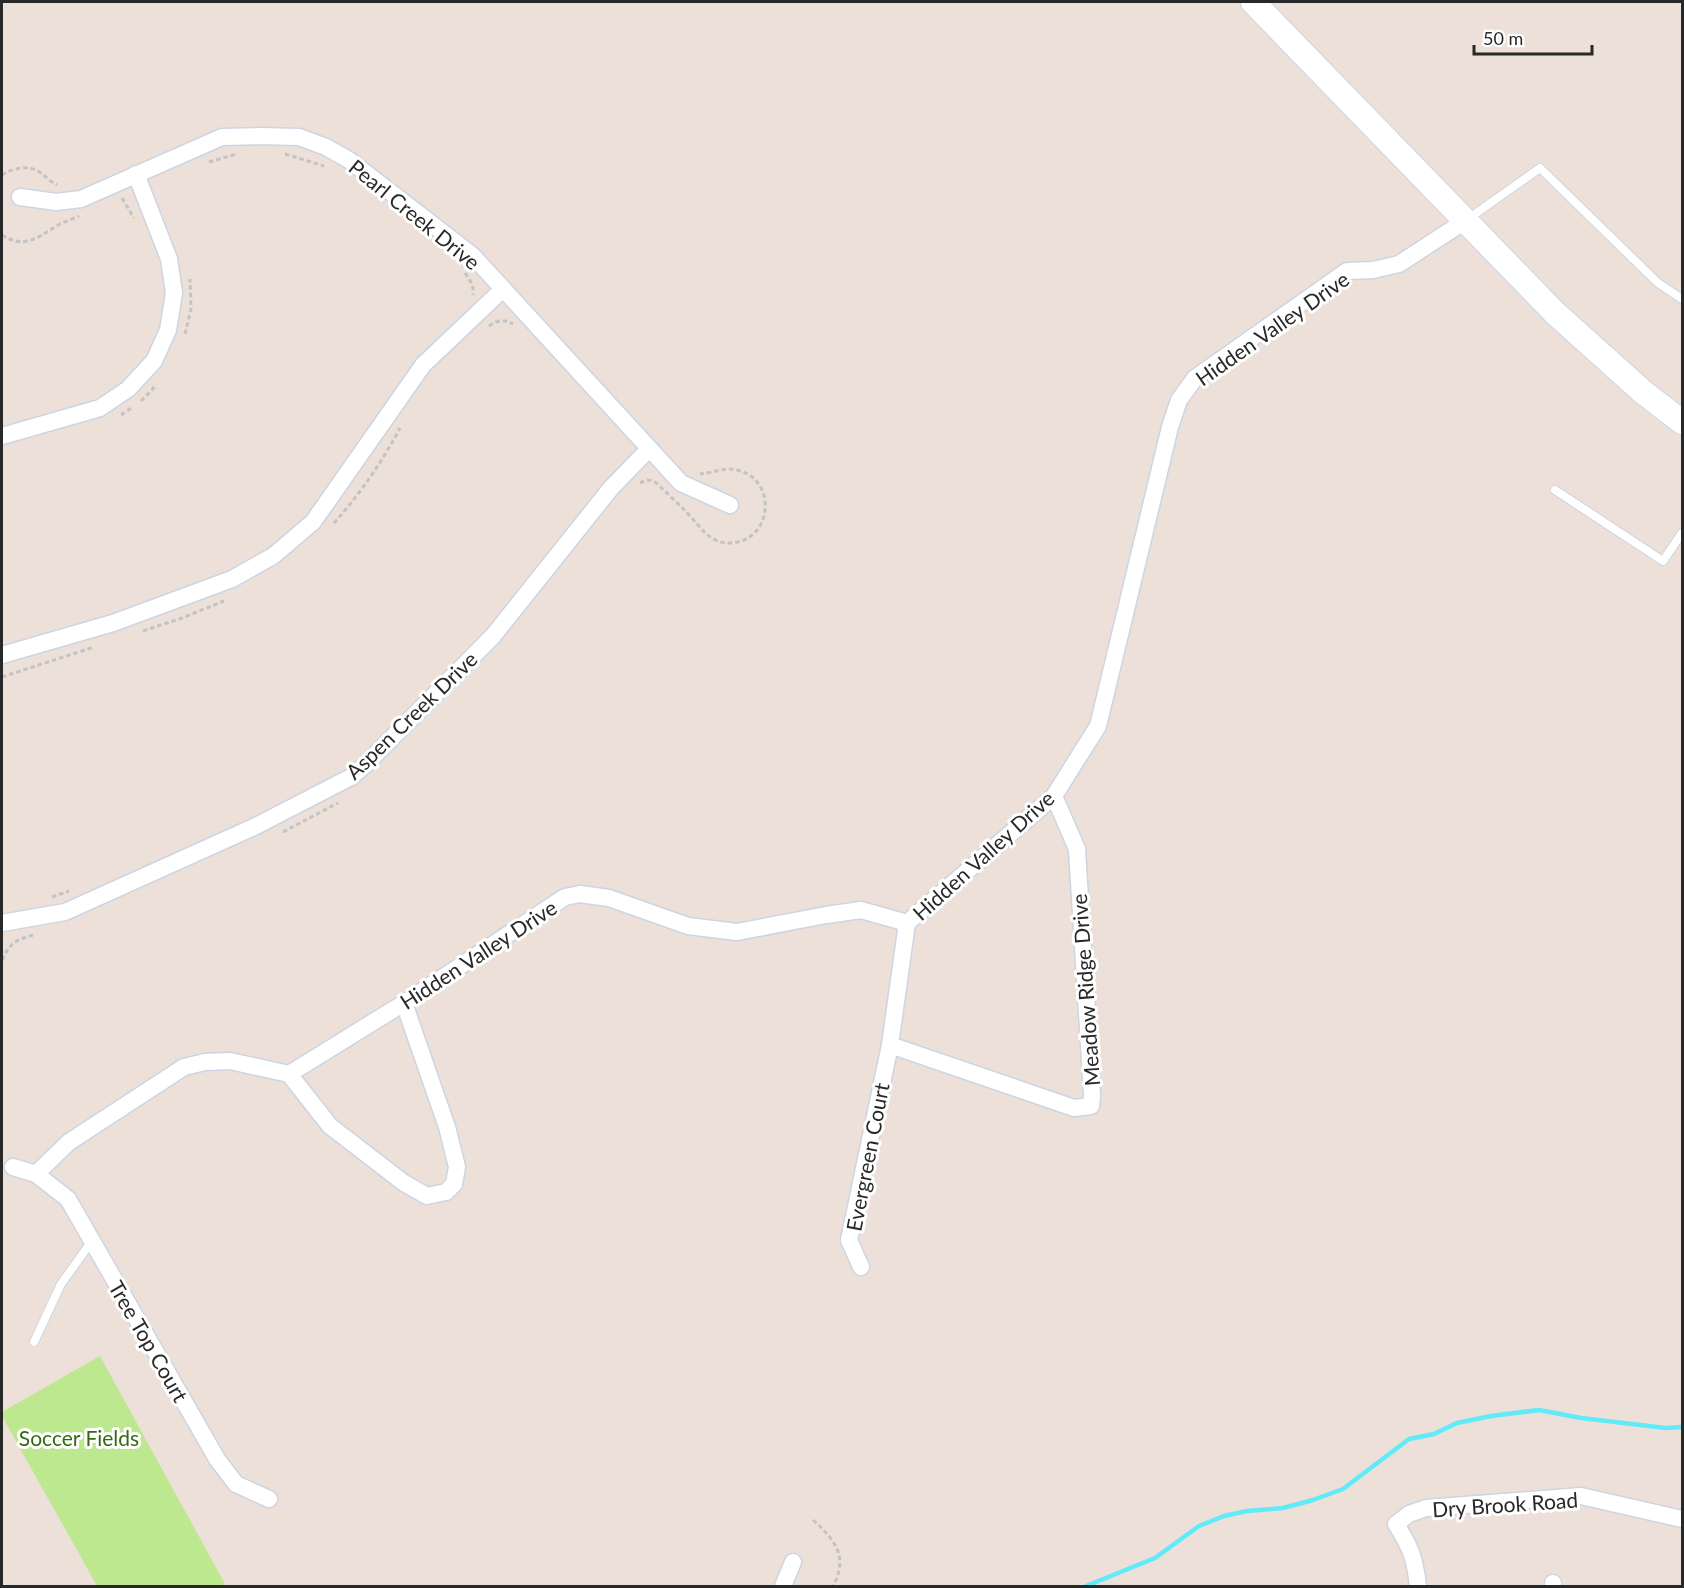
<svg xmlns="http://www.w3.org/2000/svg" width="1684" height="1588" viewBox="0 0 1684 1588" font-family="Lato,sans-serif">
<rect width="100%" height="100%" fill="#ece0d8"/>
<polygon fill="#bde88f" points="100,1356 225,1584 221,1586 97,1586 2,1416 2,1412"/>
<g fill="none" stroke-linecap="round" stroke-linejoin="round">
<polyline stroke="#61eaf8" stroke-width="4.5" points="1086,1586 1155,1558 1199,1526 1224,1516 1247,1511 1283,1508 1313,1500 1343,1489 1409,1439 1434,1434 1457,1423 1491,1416 1539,1410 1581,1418 1666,1428 1682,1427"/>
<defs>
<g id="service">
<polyline points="1468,219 1540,168 1658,283 1682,299"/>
<polyline points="1555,490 1663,561 1682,533"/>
<polyline points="34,1342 61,1284 92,1241"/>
</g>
<g id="minor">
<polyline points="20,197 56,202 81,199 222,137 261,136 299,137 326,147 349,160 472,255 681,483 730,505"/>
<polyline points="2,436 100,408 128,389 154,361 168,330 174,293 169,259 136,174"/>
<polyline points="2,655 113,623 232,579 273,556 313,522 423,365 503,289"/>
<polyline points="2,923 65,912 256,826 351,777 365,765 493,636 611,488 649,449"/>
<polyline points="907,923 1054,796 1098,726 1170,427 1179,400 1195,378 1347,271 1373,270 1399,264 1465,221"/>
<polyline points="907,923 890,1045 1074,1108 1091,1106 1092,1095 1077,849 1054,796"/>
<polyline points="289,1074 330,1126 404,1183 427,1196 446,1192 454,1184 457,1167 447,1127 404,1003"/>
<polyline points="13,1167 36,1174 68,1199 217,1459 236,1484 269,1499"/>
<polyline points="36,1174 69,1142 184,1067 205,1062 230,1061 289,1074 404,1003 565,897 580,894 609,898 688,926 737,932 826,915 861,910 907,923"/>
<polyline points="861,1267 849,1240 890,1045"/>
<polyline points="783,1586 793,1562"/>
<path d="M1418,1586C1415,1559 1411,1548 1396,1524L1409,1514L1426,1508L1581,1496L1682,1519"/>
<polyline points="1553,1586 1553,1583"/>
</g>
<polyline id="secondary" points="1253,2 1555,313 1643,392 1682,422"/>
</defs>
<use href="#service" stroke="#cdd5e3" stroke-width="10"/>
<use href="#minor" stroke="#cdd5e3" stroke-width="19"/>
<use href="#secondary" stroke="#cdd5e3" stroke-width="26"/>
<g stroke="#c3c3c3" stroke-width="3" stroke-dasharray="4.5 3" stroke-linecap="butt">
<polyline points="285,154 324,166"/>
<polyline points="209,162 237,154"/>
<path d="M2,175C13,168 29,164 41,173C46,177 51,182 57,185"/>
<polyline points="122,198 134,218"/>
<path d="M2,235C26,250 39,236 60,224C66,221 73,219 79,216"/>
<path d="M465,273C470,280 474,286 473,295"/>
<path d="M489,326C497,320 504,319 513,324"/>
<polyline points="185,334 191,309 190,279"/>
<polyline points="141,401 152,390 156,384"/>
<polyline points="121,415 133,407"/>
<path d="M640,483C644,481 648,479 653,481C658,483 663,490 667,493C675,501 683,508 690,516C702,529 711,544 731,543C773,541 778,479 737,470C725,467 712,473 700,474"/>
<path d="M334,523C360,494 382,462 400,428"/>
<polyline points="143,631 182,618 224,601"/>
<polyline points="2,677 94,647"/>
<polyline points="283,832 338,803"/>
<polyline points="52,897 69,891"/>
<path d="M2,960C11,942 14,941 33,935"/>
<path d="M813,1520C835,1540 849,1557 833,1586"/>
</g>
<use href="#service" stroke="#fff" stroke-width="8"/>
<use href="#minor" stroke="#fff" stroke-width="16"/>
<use href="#secondary" stroke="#fff" stroke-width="24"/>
</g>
<g text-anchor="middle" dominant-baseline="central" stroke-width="6" stroke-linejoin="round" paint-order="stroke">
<g font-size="21" fill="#282828" stroke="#fff">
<text transform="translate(415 214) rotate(39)">Pearl Creek Drive</text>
<text transform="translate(1272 328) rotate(-35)">Hidden Valley Drive</text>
<text transform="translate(411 715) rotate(-44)">Aspen Creek Drive</text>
<text transform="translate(983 855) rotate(-42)">Hidden Valley Drive</text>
<text transform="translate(478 954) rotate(-33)">Hidden Valley Drive</text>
<text transform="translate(1085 990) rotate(-94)">Meadow Ridge Drive</text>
<text transform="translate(867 1157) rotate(-79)">Evergreen Court</text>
<text transform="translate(149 1341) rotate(60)">Tree Top Court</text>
<text transform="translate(1505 1504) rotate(-4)">Dry Brook Road</text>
</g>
<g font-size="21" fill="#346a13" stroke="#fff">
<text x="79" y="1437">Soccer Fields</text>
</g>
</g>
<rect width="1684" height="1588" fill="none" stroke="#282828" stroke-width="6"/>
<path d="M1474 45v9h118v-9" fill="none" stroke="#282828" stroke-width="3"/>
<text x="1483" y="45" font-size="18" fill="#282828" stroke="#ffffff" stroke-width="4.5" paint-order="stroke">50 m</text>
</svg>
